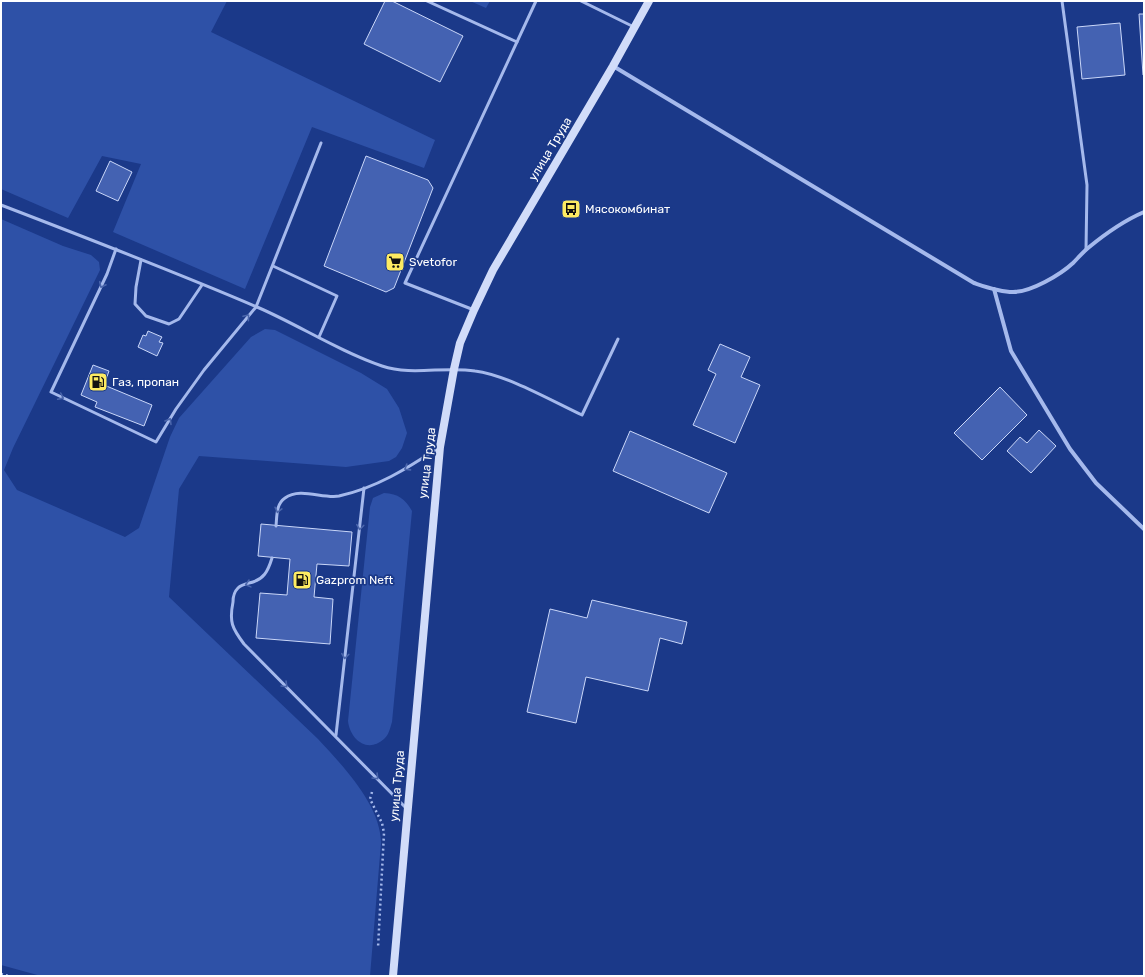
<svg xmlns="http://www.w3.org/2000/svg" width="1145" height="977" viewBox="0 0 1145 977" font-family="Rubik,sans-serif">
<rect width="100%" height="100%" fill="#1b3989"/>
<g fill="#2e51a7">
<polygon points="1,1 227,1 211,32 435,140 424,168 312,127 245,289 113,232 141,164 102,156 68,218 1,189"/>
<polygon points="470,1 490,1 486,8"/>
<path d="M1,219L63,246L91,255L99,262L100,270L13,448L4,470L17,490L125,537L139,528L170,437L179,418L251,337L265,329L275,330L361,373L387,389L399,408L407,433L402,448L396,457L389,461L346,467L199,456L179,489L169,597L318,739C342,765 381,805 381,843L370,976H41L1,965Z"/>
<path d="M384,493C399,494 405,499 412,511L392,722C390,728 389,735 384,739C367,754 350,739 348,721L370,507L373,498Z"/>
</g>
<g fill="#4462b2" stroke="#cad7f9">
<polygon points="385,1 392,1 463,36 440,82 364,44"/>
<polygon points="1139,14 1144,14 1144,75 1143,75"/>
<polygon points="1120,23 1125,75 1082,79 1077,27"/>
<polygon points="366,156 428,180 433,188 396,283 394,288 386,292 324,266"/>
<polygon points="110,161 132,172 118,201 96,191"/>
<polygon points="148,331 162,337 159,342 163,343 157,356 138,347 143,335 146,336"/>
<polygon points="720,344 750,357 741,377 760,385 735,443 693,425 716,374 708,370"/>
<polygon points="93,365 109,371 104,385 152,405 144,426 95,407 97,402 81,395"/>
<polygon points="1000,387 1027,415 982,460 954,433"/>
<polygon points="1039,430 1056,446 1031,473 1007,451 1020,437 1027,443"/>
<polygon points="630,431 727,473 709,513 613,471"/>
<polygon points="261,524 352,532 349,566 317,564 314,597 333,599 330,644 256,638 260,593 287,595 290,559 258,556"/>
<polygon points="592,600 687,622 682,644 660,638 648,691 586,677 576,723 527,712 550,609 587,618"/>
</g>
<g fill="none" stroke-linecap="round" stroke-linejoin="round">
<g stroke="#a5b9ec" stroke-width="2.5" stroke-dasharray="2 3" stroke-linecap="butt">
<polyline points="372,792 370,799 382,823 384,833 378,948"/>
<polyline points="1,974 9,976"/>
</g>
<g stroke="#a5b9ec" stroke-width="3">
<polyline points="427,1 517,42"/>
<polyline points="581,1 634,27"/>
<polyline points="1062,1 1087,185 1086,250"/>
<path d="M1,205C87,238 173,271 257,307C299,325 338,351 382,366C412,376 444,366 475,371C507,375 552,401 582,415L618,339"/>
<polyline points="116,249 107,274 51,392 156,442 176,409 204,370 256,307 321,143"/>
<polyline points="141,260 136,287 135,304 146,316 169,324 179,319 202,285"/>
<polyline points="273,266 337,296 319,337"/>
<polyline points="474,310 405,283 536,1"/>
<path d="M276,526C277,516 276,504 285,498C300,487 323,499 339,496C376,488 408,468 438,448"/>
<path d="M272,558C268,571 264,580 249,583C245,584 241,585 238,588C234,592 233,597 233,602C229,622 232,628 244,644L406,808"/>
<polyline points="336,735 364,488"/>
</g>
<g stroke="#a5b9ec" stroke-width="4">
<path d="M613,66L974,283C986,287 1000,292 1013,292C1031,292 1060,275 1073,263C1078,258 1082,253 1088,248C1105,234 1123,221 1144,212"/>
<polyline points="994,289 1011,351 1070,449 1096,483 1144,529"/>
</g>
<polyline stroke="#d1dcf9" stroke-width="8" points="393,976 440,447 454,369 460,343 474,310 493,270 613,66 649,1"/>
</g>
<defs><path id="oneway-chevron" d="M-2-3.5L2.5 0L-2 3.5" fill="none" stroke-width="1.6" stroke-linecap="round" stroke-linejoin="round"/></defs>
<g stroke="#4b66ac">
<use href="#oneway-chevron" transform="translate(102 285) rotate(116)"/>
<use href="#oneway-chevron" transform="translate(247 317) rotate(-50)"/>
<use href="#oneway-chevron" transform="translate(61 397) rotate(26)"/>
<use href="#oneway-chevron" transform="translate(169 421) rotate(-59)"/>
<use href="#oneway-chevron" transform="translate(407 468) rotate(148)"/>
<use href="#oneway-chevron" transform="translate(278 510) rotate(104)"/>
<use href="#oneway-chevron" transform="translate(360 527) rotate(97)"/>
<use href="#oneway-chevron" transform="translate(248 584) rotate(165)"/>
<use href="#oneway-chevron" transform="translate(345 656) rotate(97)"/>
<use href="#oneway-chevron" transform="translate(285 685) rotate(45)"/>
<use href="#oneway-chevron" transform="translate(376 777) rotate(46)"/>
</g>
<defs>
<symbol id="bus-square" viewBox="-11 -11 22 22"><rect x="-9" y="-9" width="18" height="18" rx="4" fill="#fdeb62" stroke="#1b3989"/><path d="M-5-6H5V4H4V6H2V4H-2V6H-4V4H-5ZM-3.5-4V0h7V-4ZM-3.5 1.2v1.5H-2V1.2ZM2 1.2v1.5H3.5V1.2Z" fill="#111"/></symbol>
<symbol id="supermarket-square" viewBox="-11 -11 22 22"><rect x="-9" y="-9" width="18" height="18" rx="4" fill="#fdeb62" stroke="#1b3989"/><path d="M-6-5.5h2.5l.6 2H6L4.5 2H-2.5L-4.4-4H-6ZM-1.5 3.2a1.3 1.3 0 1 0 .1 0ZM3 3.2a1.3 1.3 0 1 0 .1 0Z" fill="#111"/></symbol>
<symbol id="fuel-square" viewBox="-11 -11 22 22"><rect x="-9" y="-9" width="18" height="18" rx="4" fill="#fdeb62" stroke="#1b3989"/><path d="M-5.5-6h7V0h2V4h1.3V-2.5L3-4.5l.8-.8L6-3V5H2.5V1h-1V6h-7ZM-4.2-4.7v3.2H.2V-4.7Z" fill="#111"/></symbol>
</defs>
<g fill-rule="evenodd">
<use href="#bus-square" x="560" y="198" width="22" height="22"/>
<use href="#supermarket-square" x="384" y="251" width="22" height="22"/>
<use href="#fuel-square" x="87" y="371" width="22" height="22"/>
<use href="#fuel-square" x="291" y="569" width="22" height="22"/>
</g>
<g text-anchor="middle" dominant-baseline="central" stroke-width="3.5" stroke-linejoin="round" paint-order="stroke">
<g font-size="12" fill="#fff" stroke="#1b3989">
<text transform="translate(550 149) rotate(-59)">улица Труда</text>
<text transform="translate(427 463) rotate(-83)">улица Труда</text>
<text transform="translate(397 786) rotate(-85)">улица Труда</text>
</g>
<g font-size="12" fill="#fff" stroke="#1b3989" text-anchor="start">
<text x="585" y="209">Мясокомбинат</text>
<text x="409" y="262">Svetofor</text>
<text x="112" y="382">Газ, пропан</text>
<text x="316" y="580">Gazprom Neft</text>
</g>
</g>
<rect width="1145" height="977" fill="none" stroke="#ffffff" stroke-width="4"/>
</svg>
